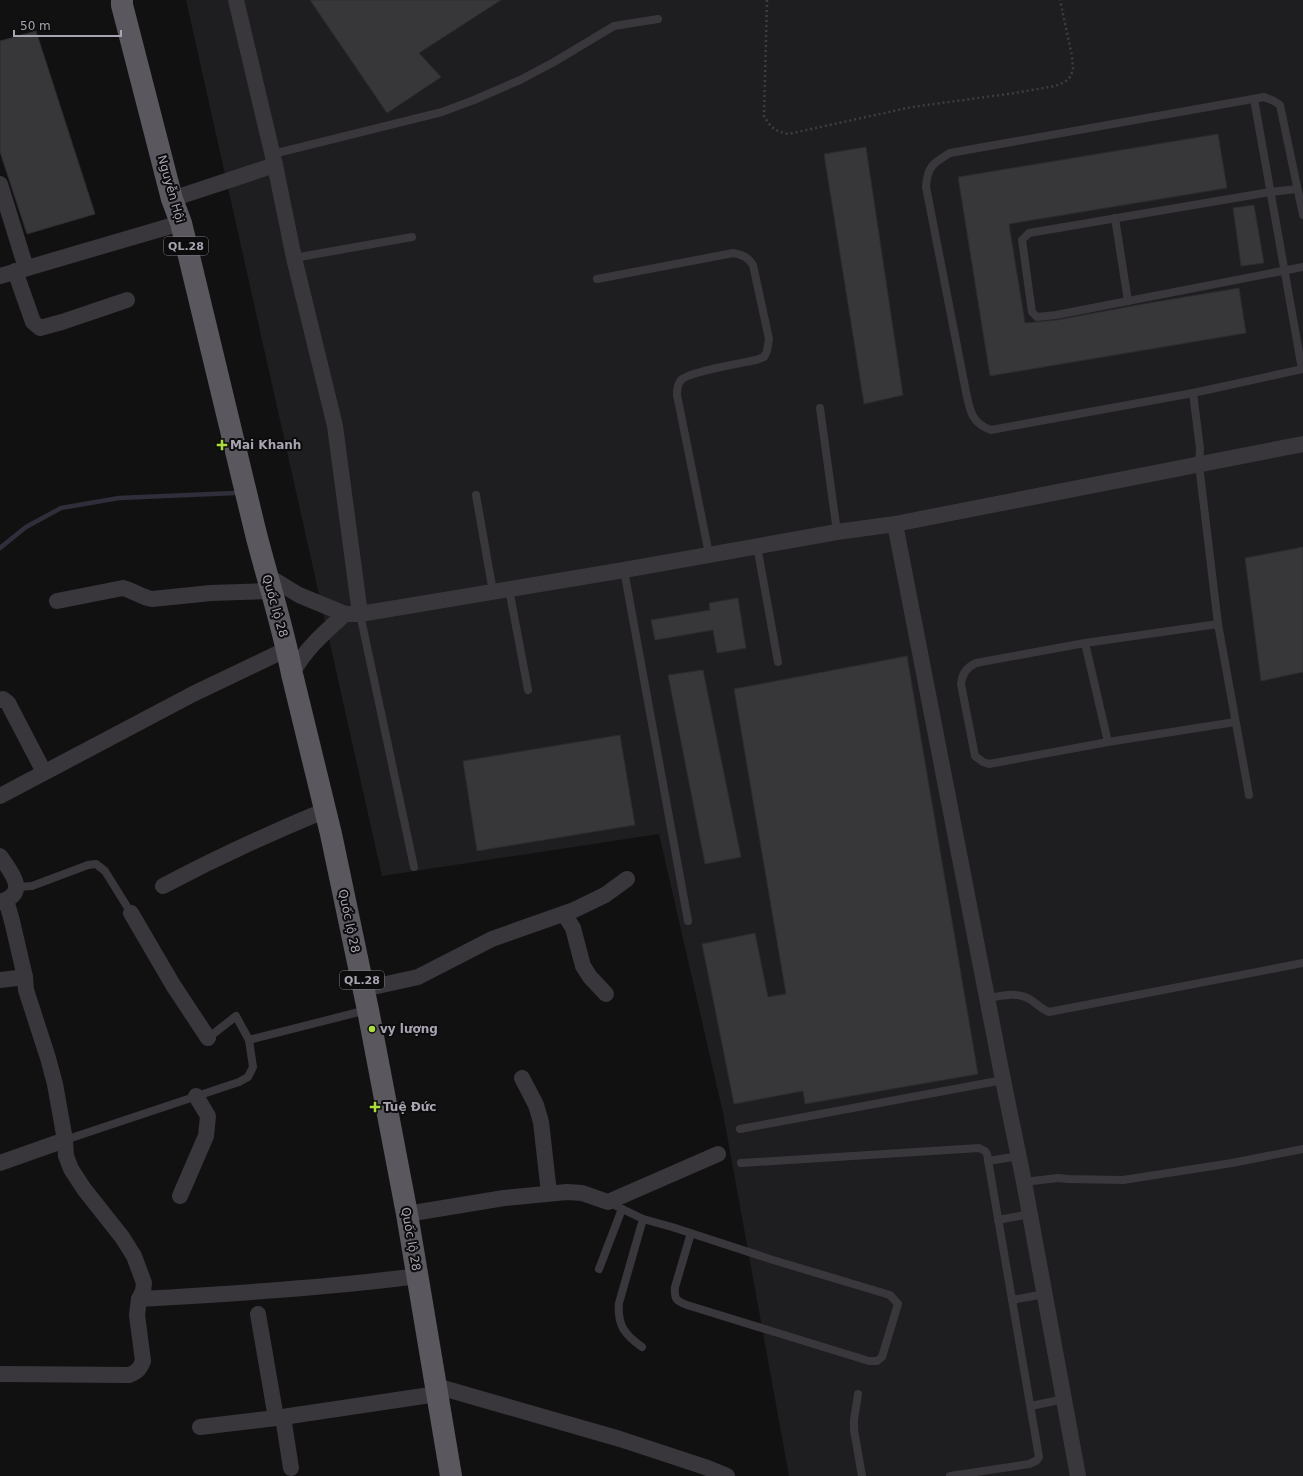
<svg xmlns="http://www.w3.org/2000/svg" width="1303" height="1476" viewBox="0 0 1303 1476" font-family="'DejaVu Sans',sans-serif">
<rect width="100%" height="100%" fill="#121112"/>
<polygon fill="#1e1d1f" points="186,0 1303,0 1303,1476 789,1476 723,1113 659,834 382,876"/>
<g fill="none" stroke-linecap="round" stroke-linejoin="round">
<polyline stroke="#2f2e3b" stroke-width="4.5" points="0,548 26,527 61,508 119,498 235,493"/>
</g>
<g fill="#373639" stroke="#2d2b2e">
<polygon points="310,0 501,0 419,53 441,77 387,113"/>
<polygon points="36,31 95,214 27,234 0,152 0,41"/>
<polygon points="1218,134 1227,188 1009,224 1025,323 1057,320 1143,304 1239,288 1246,333 990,376 958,177"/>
<polygon points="866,147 903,395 864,404 824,154"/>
<polygon points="1254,205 1264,263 1241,266 1233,208"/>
<polygon points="1303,547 1303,672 1261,681 1245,558"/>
<polygon points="738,598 746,648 717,653 713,630 655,640 651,620 710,610 709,603"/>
<polygon points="907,656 978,1074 805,1104 803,1091 734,1104 702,944 755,933 768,997 786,994 734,689"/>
<polygon points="703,670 741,857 705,864 668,675"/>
<polygon points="620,735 635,825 477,851 463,761"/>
</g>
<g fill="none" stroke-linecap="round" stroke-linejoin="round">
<path stroke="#3e3d43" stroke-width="2.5" stroke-dasharray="2 3" stroke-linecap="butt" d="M767,0L764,116C771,128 775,131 788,134L912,107L1015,93L1055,86L1065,82L1071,76L1073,69L1072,56L1060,0"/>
<g stroke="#3a373c" stroke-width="8">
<polyline points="1254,99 1302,369"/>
<polyline points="273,154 442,112 474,100 520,80 554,62 614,26 658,19"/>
<polyline points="1297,189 1270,192 1029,233 1022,240 1032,312 1037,317 1056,315 1303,267"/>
<polyline points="1115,218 1128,301"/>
<polyline points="294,258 412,237"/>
<path d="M597,279L733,253C743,255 748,257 753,265L769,339L767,351L764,357L756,360C742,363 688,372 681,380C677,385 677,390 677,395L709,554"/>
<path d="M1193,393L991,430C971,423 970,410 966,392L926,187C927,167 933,163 950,153L1264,97L1274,101L1280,105L1303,215"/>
<polyline points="820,408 837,532"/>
<polyline points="476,495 493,592"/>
<polyline points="757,546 778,662"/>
<polyline points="624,570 688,921"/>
<polyline points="509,589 528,690"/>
<polyline points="360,614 414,867"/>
<path d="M1218,624L1085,643L976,663C967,667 962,673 961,684L975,756L983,762L989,764L1108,742L1235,722"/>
<polyline points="1085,643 1108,742"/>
<polyline points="1249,795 1218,624 1199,465 1200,449 1193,393 1303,369"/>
<polyline points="17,887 32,886 88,865 96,864 105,871 131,913"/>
<path d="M988,998C1002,996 1018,991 1031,1000C1037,1004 1041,1009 1049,1012L1303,963"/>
<polyline points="249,1040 367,1010"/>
<polyline points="740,1129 1003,1080"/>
<polyline points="65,1140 239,1082 248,1077 253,1067 249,1040 236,1016 208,1038"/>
<polyline points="988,1161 1019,1156"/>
<polyline points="741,1163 979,1148 985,1151 987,1154 1039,1457 1036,1461 1029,1464 950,1476"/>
<polyline points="1024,1182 1058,1178 1068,1179 1123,1180 1232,1163 1303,1149"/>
<path d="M608,1202L643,1219L672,1227L773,1260L890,1295L898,1304L882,1357L877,1361H869L687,1305C676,1301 674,1299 675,1287L691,1233"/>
<polyline points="998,1220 1030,1214"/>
<polyline points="599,1269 622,1209"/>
<polyline points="1012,1300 1045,1294"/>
<path d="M642,1347C625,1335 617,1325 619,1303L643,1219"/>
<polyline points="858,1394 854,1420 854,1430 862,1476"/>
<polyline points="1031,1406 1064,1399"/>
</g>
<g stroke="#3a373c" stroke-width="16">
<polyline points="236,0 275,165 294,258 335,426 360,614"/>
<polyline points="0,184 26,268"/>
<polyline points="172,199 275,165"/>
<polyline points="15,271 33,322 40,328 62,322 127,300"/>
<polyline points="0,276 181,223"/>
<polyline points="895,524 1003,1080 1024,1182 1078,1476"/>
<polyline points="266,575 299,595 345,614 360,614 624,570 837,532 895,524 1303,444"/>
<path d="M57,601L123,588C134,591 141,597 152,599L211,593L271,591"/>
<path d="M292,674C304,650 325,632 345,614"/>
<polyline points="0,700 3,699 8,703 44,772"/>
<polyline points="0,796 193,694 287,649"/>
<path d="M0,856C11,872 30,893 0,902"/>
<path d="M163,886C216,858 270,833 326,810"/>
<polyline points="6,900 12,921 25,977 26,990 48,1058 55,1084 65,1140 66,1156 71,1169 84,1189 122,1237 134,1256 144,1283 143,1291 139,1299"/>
<polyline points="131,913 173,985 208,1038"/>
<polyline points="564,914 573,928 583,966 590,977 606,994"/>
<polyline points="0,980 25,977"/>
<polyline points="364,989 418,977 492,939 574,910 605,895 627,879"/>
<polyline points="522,1078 536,1105 541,1122 549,1193"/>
<polyline points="0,1163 65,1140"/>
<polyline points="180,1196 206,1136 208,1116 196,1096"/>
<polyline points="407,1214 504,1198 567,1192 582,1193 608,1202 718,1154"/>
<polyline points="258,1314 276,1418"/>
<path d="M0,1374L129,1375C137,1372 140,1369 143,1361L137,1315L139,1299C232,1294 326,1288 418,1276"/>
<polyline points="436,1386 620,1439 705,1467 727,1476"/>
<polyline points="283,1417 291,1468"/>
<polyline points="200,1427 276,1418 437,1394"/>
</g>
<path stroke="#5a575e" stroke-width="22" d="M122,0V5L172,199L181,223C205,326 230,428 255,530C267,578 283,626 292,674L331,834L368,1010L407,1214L451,1476"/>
</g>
<g fill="#acdd3f" stroke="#0d0c0d" stroke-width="1.5">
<path d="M220 439h4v4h4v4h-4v4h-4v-4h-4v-4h4z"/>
<circle cx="372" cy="1029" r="4"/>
<path d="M373 1101h4v4h4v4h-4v4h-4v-4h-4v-4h4z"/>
</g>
<g text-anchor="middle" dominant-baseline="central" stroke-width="4" stroke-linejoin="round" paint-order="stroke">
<g fill="#0d0c0d" stroke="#7a7680" stroke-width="1">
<rect x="164" y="237" width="44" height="18" rx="3"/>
<rect x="340" y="971" width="44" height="18" rx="3"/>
</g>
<g font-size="11" font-weight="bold" fill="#a8a4b1">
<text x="186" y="246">QL.28</text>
<text x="362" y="980">QL.28</text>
</g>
<g font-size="12" fill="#a8a4b1" stroke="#0d0c0d">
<text transform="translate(171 189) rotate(74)">Nguyễn Hội</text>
<text transform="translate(275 606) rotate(74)">Quốc lộ 28</text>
<text transform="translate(349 921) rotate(78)">Quốc lộ 28</text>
<text transform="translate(411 1239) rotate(80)">Quốc lộ 28</text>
</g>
<g font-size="12" font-weight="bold" fill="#a8a4b1" stroke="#0d0c0d" text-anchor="start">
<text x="230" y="445">Mai Khanh</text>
<text x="380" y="1029">vy lượng</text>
<text x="383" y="1107">Tuệ Đức</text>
</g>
</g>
<path d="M14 30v6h107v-6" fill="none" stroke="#a8a4b1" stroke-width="2"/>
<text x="20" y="30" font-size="12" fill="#a8a4b1" stroke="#0d0c0d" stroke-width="3" paint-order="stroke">50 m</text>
</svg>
